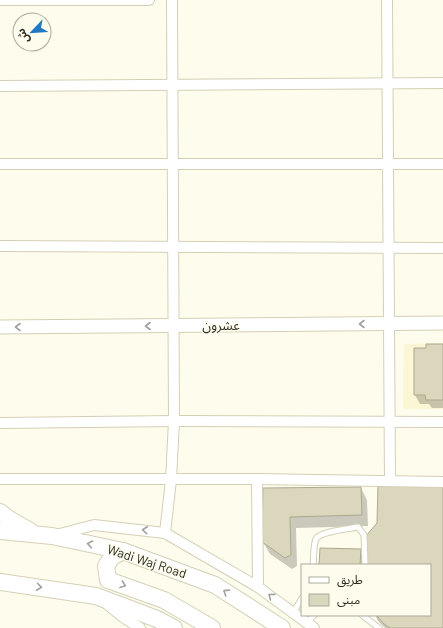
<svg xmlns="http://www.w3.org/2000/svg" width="443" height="628" viewBox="0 0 443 628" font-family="Barlow,'Noto Sans Arabic',sans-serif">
<rect width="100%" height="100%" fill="#fefcec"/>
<polygon fill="#fbf6d4" points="443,343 443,409 403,409 404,344"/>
<g fill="#0003">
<polygon points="443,345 443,408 432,408 429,404 420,404 415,395 427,349"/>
<polygon points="443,486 443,628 385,628 378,621 375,615 430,615 430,565 368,565"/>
<polygon points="361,488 367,500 368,526 296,528 297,566 292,569 270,554 263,542 264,489"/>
<polygon points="360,550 365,559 365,565 320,565"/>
</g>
<g fill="#dbd7bd" stroke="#ada990">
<polygon points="426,344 443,344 443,400 426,400 425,395 414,395 414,348 426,348"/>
<polygon points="378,485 443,485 443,628 390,628 384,624 376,615 430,615 430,565 367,565 366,536 377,523"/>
<polygon points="361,487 362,515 290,517 291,555 285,558 262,542 263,488"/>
<polygon points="320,548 361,549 360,565 319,565"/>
</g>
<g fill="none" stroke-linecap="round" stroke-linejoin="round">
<defs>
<g id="service">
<path d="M313,565C314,557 313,546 316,539C320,531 349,529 358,527L364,535L365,565"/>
<polyline points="293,613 302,598"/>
<polyline points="362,615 379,628"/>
<polyline points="307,623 314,615"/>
</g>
<g id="minor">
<polyline points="0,0 149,0"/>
<polyline points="387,0 390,481"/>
<polyline points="0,86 443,83"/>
<polyline points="0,164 443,164"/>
<polyline points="0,246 443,248"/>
<polyline points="0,423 174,421 443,422"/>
<polyline points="0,479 257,479 443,482"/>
<polyline points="257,479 258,587"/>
<polyline points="165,533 171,480 174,421 172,0"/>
<polyline points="56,535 94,525 165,533 258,587 314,628"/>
<polyline points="107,604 123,617 140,628"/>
</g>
<polyline id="tertiary" points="0,327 443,323"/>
<g id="primary">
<polyline points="0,512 9,519 30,531"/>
<polyline points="0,531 52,536 123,551 215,585 282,628"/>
<polyline points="123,551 112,557 106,566 108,580 164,600 212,628"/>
<polyline points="0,582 96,596 157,619 174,628"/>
</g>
</defs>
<use href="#service" stroke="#d4d0b6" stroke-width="7"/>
<use href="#minor" stroke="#d4d0b6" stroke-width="12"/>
<use href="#tertiary" stroke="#d4d0b6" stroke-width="15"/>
<use href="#primary" stroke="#d4d0b6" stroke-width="18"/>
<use href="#service" stroke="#fff" stroke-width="5"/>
<use href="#minor" stroke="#fff" stroke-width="10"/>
<use href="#tertiary" stroke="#fff" stroke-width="13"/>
<use href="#primary" stroke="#fff" stroke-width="16"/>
</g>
<defs><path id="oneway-chevron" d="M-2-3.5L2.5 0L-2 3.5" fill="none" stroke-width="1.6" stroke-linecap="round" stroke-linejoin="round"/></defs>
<g stroke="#a1a09c">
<use href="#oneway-chevron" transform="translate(362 324) rotate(180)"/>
<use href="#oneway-chevron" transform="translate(148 326) rotate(180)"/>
<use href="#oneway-chevron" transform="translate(18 327) rotate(180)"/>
<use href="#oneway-chevron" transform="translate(145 530) rotate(-174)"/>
<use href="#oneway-chevron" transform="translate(90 544) rotate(-168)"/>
<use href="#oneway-chevron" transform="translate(123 585) rotate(20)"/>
<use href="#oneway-chevron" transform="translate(39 587) rotate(8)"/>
<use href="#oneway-chevron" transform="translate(226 592) rotate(-147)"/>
<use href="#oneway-chevron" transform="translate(271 596) rotate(-143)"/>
</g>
<g text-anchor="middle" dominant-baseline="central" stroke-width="3" stroke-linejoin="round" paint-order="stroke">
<g font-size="13" fill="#2f2d23" stroke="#fefcec">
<text x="221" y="325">عشرون</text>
<text transform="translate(147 561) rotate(18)">Wadi Waj Road</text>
</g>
</g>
<rect x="301" y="564" width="130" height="52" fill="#fefcec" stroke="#aba99c"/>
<rect x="309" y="577" width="20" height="6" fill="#ffffff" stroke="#aba99c"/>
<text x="337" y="584" font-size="12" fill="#2f2d23">طريق</text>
<rect x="309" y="594" width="20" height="12" fill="#dbd7bd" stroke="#aba99c"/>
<text x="337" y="604" font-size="12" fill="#2f2d23">مبنى</text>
<g transform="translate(32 32) rotate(245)"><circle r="19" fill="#fefcec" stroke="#aba99c"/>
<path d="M0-3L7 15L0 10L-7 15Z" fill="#2179c6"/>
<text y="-6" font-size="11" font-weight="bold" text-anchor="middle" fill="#2f2d23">ش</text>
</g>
</svg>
